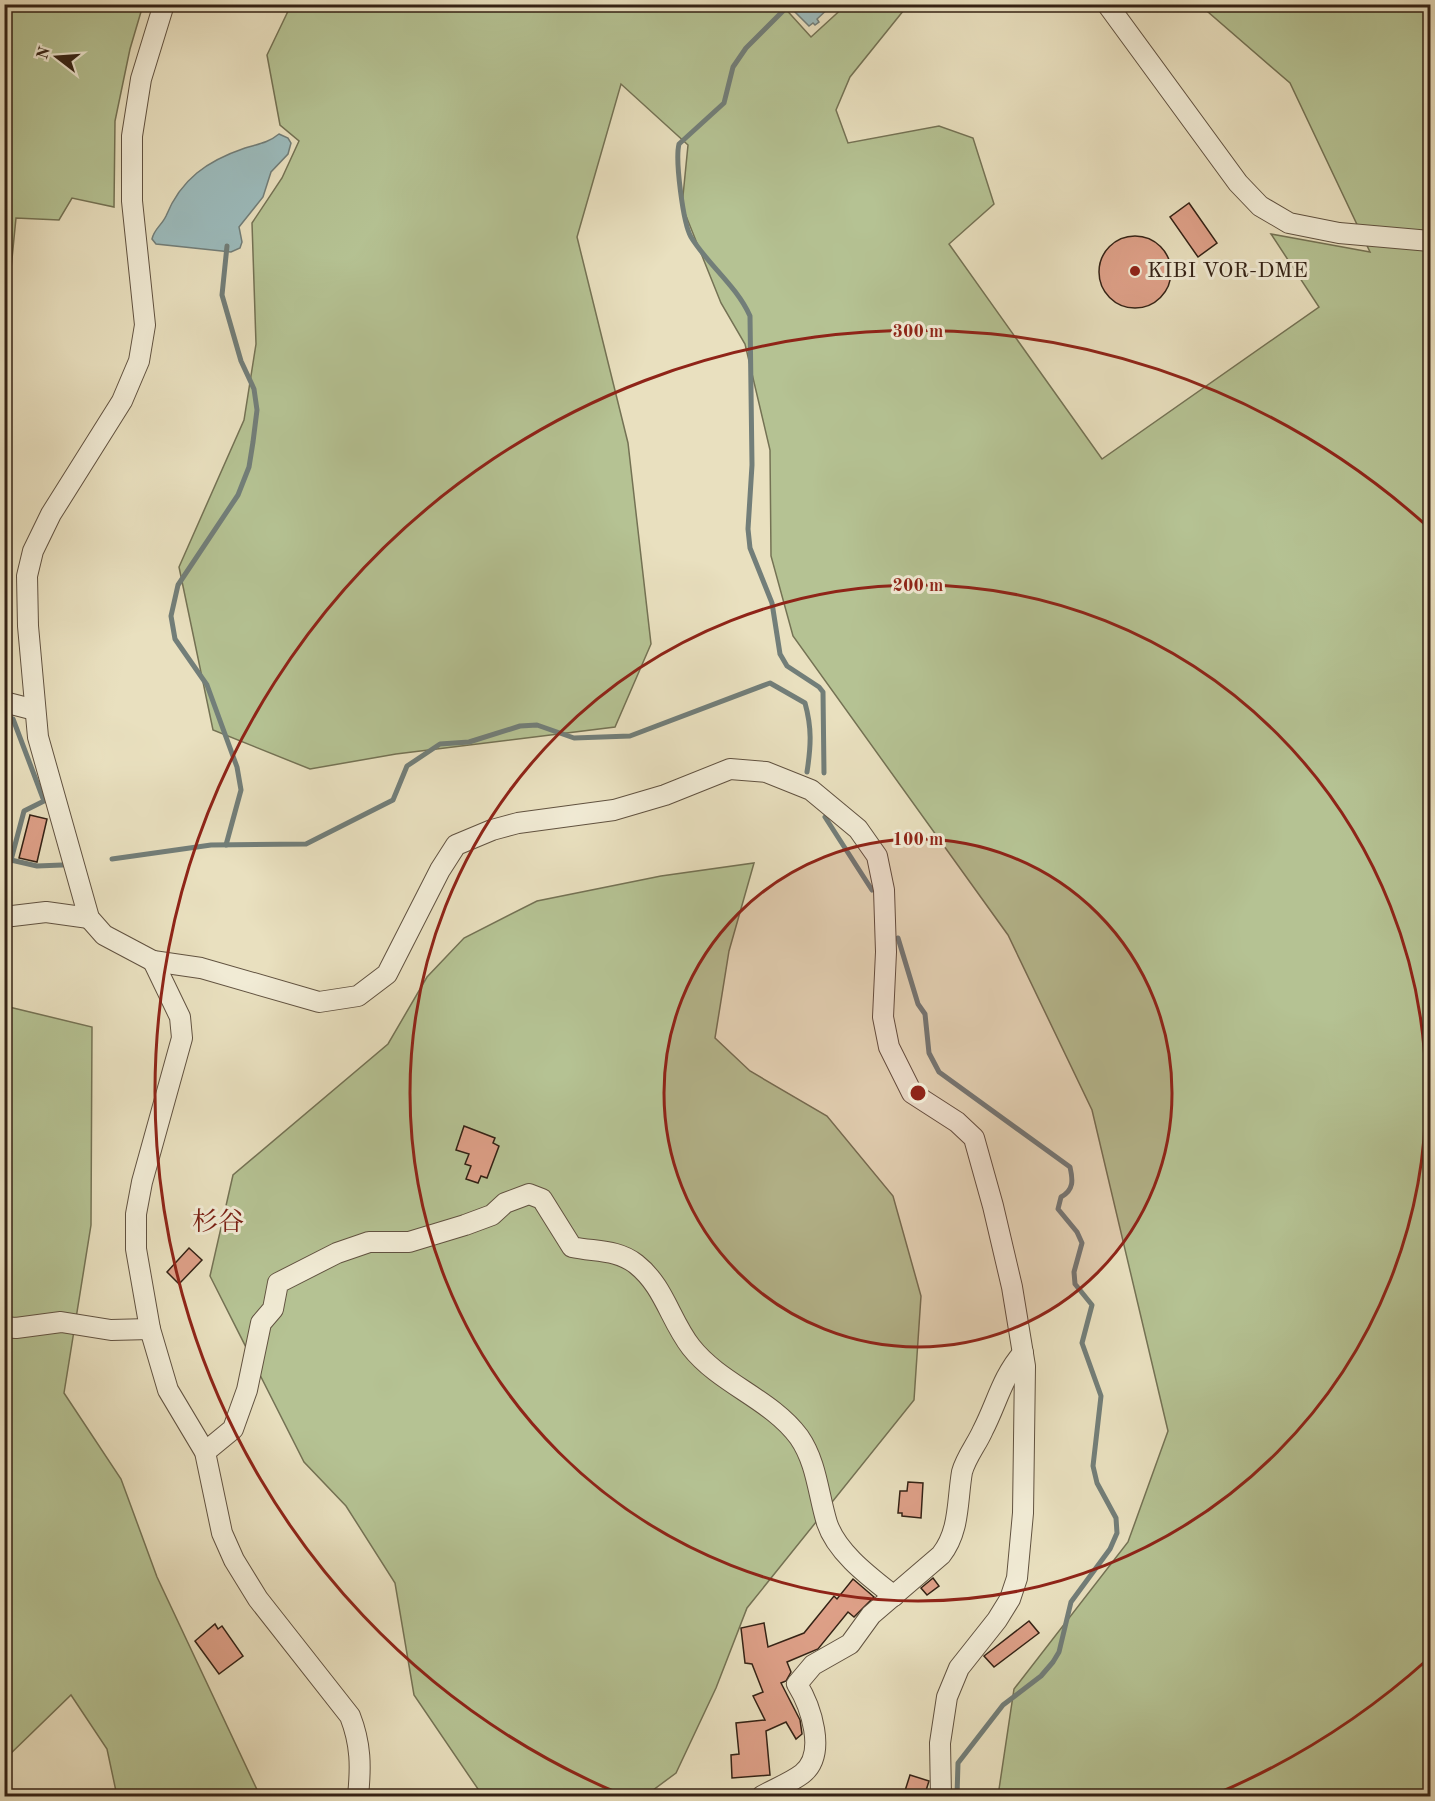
<svg xmlns="http://www.w3.org/2000/svg" width="1435" height="1801" viewBox="0 0 1435 1801" font-family="'Old Standard TT','Noto Serif JP',serif">
<rect width="100%" height="100%" fill="#e9e0bf"/>
<filter id="stains"><feTurbulence type="fractalNoise" baseFrequency=".00333" numOctaves="4"/><feColorMatrix values="0 0 0 0 .2 0 0 0 0 .09 0 0 0 0 .02 0 0 0 .5 -.17"/></filter>
<radialGradient id="worn" r=".72"><stop offset=".6" stop-color="#630" stop-opacity="0"/><stop offset="1" stop-color="#630" stop-opacity=".3"/></radialGradient>
<g fill="#b5c293" stroke="#747254" stroke-width="1.5">
<polygon points="5,4 143,5 130,49 115,121 114,207 72,198 59,220 16,218 5,330"/>
<polygon points="291,5 782,5 811,37 846,5 908,5 850,77 836,110 848,143 939,126 973,138 994,204 949,244 1102,459 1319,307 1271,234 1370,252 1290,83 1200,5 1430,5 1430,1796 998,1796 1014,1689 1128,1542 1168,1431 1092,1110 1008,935 793,636 771,556 770,450 745,344 721,303 682,206 688,145 621,84 577,237 628,443 651,644 615,727 396,754 310,769 213,730 179,567 244,420 256,344 252,223 282,178 299,141 280,125 267,55"/>
<polygon points="754,863 729,951 715,1038 750,1071 827,1116 893,1196 921,1296 914,1400 747,1608 716,1688 676,1773 645,1796 491,1796 480,1792 414,1695 395,1583 346,1506 304,1462 210,1276 233,1175 388,1044 427,977 464,938 537,901 661,876"/>
<polygon points="5,1006 92,1027 91,1225 64,1393 121,1479 157,1577 260,1796 117,1796 107,1749 71,1695 5,1759"/>
</g>
<g fill="#9cbbbc" stroke="#727e79" stroke-width="1.5">
<polygon points="788,5 832,5 817,19 819,22 815,25 813,23 809,26"/>
<path d="M279,134L288,138L291,143L288,154L271,172L263,197L239,227L242,242L240,248L231,252L156,244L152,239C154,229 162,225 166,216C181,179 207,161 245,148C258,144 268,143 279,134Z"/>
</g>
<g fill="none" stroke-linecap="round" stroke-linejoin="round">
<g stroke="#727e79" stroke-width="5">
<path d="M790,4L746,48L733,67L724,103L679,144C675,160 683,223 691,237C708,265 736,285 750,316L752,465L748,529L750,548L772,603L780,654L787,666L819,687L823,692L824,773"/>
<polyline points="4,717 13,719 44,801 24,811 11,860"/>
<polyline points="825,817 872,890"/>
<polyline points="226,845 241,790 237,767 207,685 175,639 171,616 178,585 238,495 249,467 253,442 257,410 254,389 241,361 222,295 227,246"/>
<path d="M112,859L211,845L306,844L393,800L407,766L440,744L469,742L520,726L537,725L574,738L630,736L770,683L805,703C812,728 811,746 807,772"/>
<polyline points="4,875 11,860 37,866 62,865"/>
<path d="M898,938L918,1004L925,1014L929,1053L939,1072L1070,1167C1073,1180 1074,1190 1061,1197L1058,1209L1077,1232L1082,1243L1074,1272L1075,1284L1092,1305L1082,1343L1101,1396L1093,1466L1097,1483L1116,1518L1117,1533L1110,1549L1071,1602L1059,1652L1053,1662L1041,1676L1003,1705L958,1763L957,1796"/>
</g>
</g>
<g fill="#dea088" stroke="#342215" stroke-width="1.5">
<polygon points="1189,203 1217,243 1198,257 1170,217"/>
<circle cx="1135" cy="272" r="36"/>
<polygon points="30,815 47,819 37,862 19,858"/>
<polygon points="464,1126 495,1138 493,1143 499,1146 487,1178 481,1176 478,1183 466,1179 471,1166 465,1164 469,1154 456,1150"/>
<polygon points="189,1248 202,1260 179,1284 167,1272"/>
<polygon points="908,1482 923,1483 921,1518 902,1516 902,1513 898,1513 900,1491 907,1491"/>
<polygon points="933,1578 939,1586 927,1595 921,1588"/>
<polygon points="853,1579 874,1597 854,1617 848,1612 818,1649 787,1662 791,1672 786,1681 781,1683 800,1720 802,1734 796,1739 786,1722 766,1731 770,1775 732,1778 731,1755 739,1754 736,1723 765,1720 753,1696 763,1692 752,1664 745,1663 741,1628 764,1623 768,1647 804,1633 834,1596 837,1599"/>
<polygon points="1029,1621 1039,1633 994,1667 984,1656"/>
<polygon points="215,1624 218,1629 222,1626 243,1656 219,1674 195,1641"/>
<polygon points="910,1775 929,1781 924,1797 903,1797"/>
</g>
<g fill="none" stroke-linecap="round" stroke-linejoin="round">
<defs>
<g id="street">
<polyline points="164,4 141,79 132,136 132,201 145,325 139,361 122,401 51,514 33,551 27,576 28,626 38,737 89,918 104,935 153,961 201,968 319,1002 358,996 387,974 440,870 456,845 492,830 518,823 614,810 665,795 730,769 766,772 811,790 858,829 877,856 884,890 886,952 883,1017 889,1047 912,1093 957,1122 974,1138 993,1206 1012,1287 1025,1366 1023,1513 1017,1578 1010,1599 997,1620 959,1668 947,1697 940,1743 941,1796"/>
<polyline points="1107,4 1238,183 1260,206 1289,223 1339,233 1430,241"/>
<polyline points="4,702 35,710"/>
<polyline points="4,917 46,912 89,918"/>
<path d="M153,961L180,1017L182,1038L142,1182L136,1214V1249L150,1329L168,1390L205,1452L222,1533L234,1560L258,1599L350,1716C361,1744 361,1767 358,1796"/>
<polyline points="4,1327 16,1328 61,1322 111,1330 150,1329"/>
<path d="M205,1452L233,1429L247,1390L261,1323L273,1309L278,1283L337,1253L369,1242H409L465,1225L492,1215L505,1203L529,1194L542,1199L572,1247C595,1252 617,1249 636,1264C664,1286 670,1320 691,1347C720,1384 771,1399 799,1437C817,1463 818,1494 827,1523C837,1553 870,1577 894,1596"/>
<path d="M762,1796C774,1789 790,1783 802,1774C828,1754 810,1705 797,1684L813,1665L850,1644L871,1615L941,1555C960,1531 957,1501 962,1472C966,1457 977,1444 983,1430C997,1403 1002,1377 1023,1353"/>
</g>
</defs>
<use href="#street" stroke="#615240" stroke-width="22"/>
<use href="#street" stroke="#f1ebd5" stroke-width="20"/>
</g>
<circle cx="918" cy="1093" r="254" fill="#8f2418" fill-opacity=".12"/>
<g fill="none" stroke="#8f2418" stroke-width="3">
<circle cx="918" cy="1093" r="254"/>
<circle cx="918" cy="1093" r="508"/>
<path d="M1428 1659A762 762 0 0 1 1216 1794M620 1794A762 762 0 1 1 1428 527"/>
</g>
<circle fill="#8f2418" stroke="#f1ebd5" stroke-width="2" cx="1135" cy="271" r="6"/>
<g text-anchor="middle" dominant-baseline="central" stroke-width="6" stroke-linejoin="round" paint-order="stroke">
<g font-size="22" fill="#342215" stroke="#f1ebd5" text-anchor="start">
<text x="1147" y="271">KIBI VOR-DME</text>
</g>
<g font-size="26" fill="#7a1f14" stroke="#f1ebd5">
<text x="218" y="1223">杉谷</text>
</g>
</g>
<circle cx="918" cy="1093" r="9" fill="#8f2418" stroke="#f1ebd5" stroke-width="3"/>
<g font-size="18" text-anchor="middle" font-weight="bold" fill="#8f2418" stroke="#f1ebd5" stroke-width="6" stroke-linejoin="round" paint-order="stroke">
<text x="918" y="337">300 m</text>
<text x="918" y="591">200 m</text>
<text x="918" y="845">100 m</text>
</g>
<rect width="1435" height="1801" fill="none" stroke="#e9e0bf" stroke-width="24"/>
<rect x="6" y="6" width="1423" height="1789" fill="none" stroke="#342215" stroke-width="3"/>
<rect x="12" y="12" width="1411" height="1777" fill="none" stroke="#342215" stroke-width="1.5"/>
<g transform="translate(57 57) rotate(287)" stroke="#f1ebd5" stroke-width="4.5" paint-order="stroke">
<path d="M0-4.5L10 22L0 15L-10 22Z" fill="#342215"/>
<text y="-9" font-size="16" font-weight="bold" text-anchor="middle" fill="#342215">N</text>
</g>
<rect width="100%" height="100%" filter="url(#stains)"/>
<rect width="100%" height="100%" fill="url(#worn)"/>
</svg>
